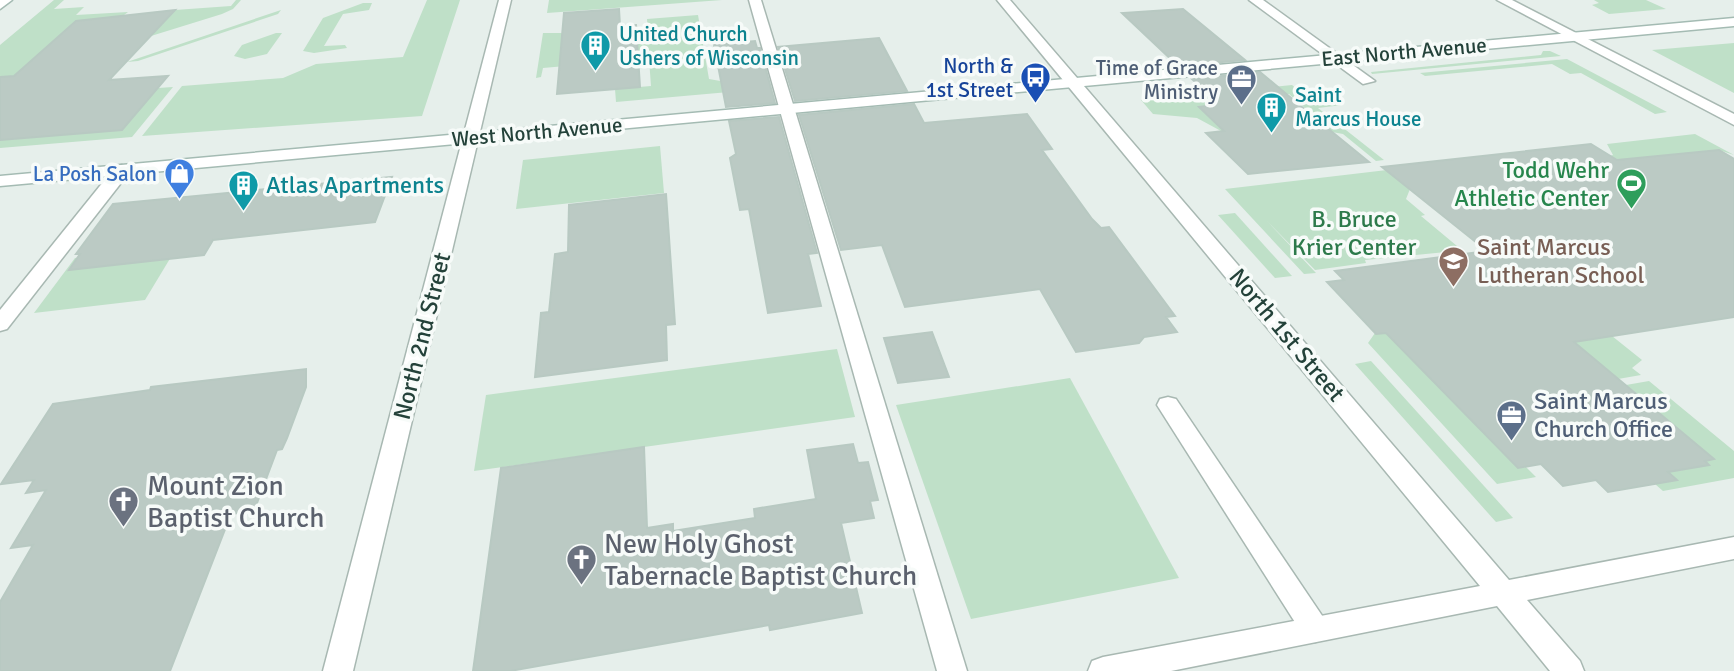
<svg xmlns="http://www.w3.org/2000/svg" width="1734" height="671" viewBox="0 0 1734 671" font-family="Signika,sans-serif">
<rect width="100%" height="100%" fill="#e6efeb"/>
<g fill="#bfe0c8">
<polygon points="54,0 64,0 54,9 84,7 76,15 128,12 120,18 76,21 14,76 0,77 0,45"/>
<polygon points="236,0 241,0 233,9 222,14 151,36 175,10 231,6"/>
<polygon points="427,0 460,0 422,116 142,136 182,86 283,78 316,64 403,57"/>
<polygon points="549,0 722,0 547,13"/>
<polygon points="1594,0 1646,0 1666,9 1609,14 1592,5 1599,3"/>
<polygon points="363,3 372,3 369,10 343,14 324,46 345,45 347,48 314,53 303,51 323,18"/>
<polygon points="281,10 278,14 138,61 127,62"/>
<polygon points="698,15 709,79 726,82 729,92 616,102 615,89 651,86 649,59 646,56 626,58 625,38 648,36 647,19"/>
<polygon points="276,33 282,33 267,54 245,59 234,56 242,45"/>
<polygon points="543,33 565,33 622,61 543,68 541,77 536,78"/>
<polygon points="1734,43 1734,93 1652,50"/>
<polygon points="1543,51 1550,51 1561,56 1372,74 1371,72 1541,55"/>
<polygon points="1567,59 1667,112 1655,114 1581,73 1570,74 1552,64 1425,76 1420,73"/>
<polygon points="1292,85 1302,93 1307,93 1304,90 1342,103 1342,105 1318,108 1384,160 1376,161 1343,134 1332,132 1289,94 1238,99 1234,91"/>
<polygon points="173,87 132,137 0,148 0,131 4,140 122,130 158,88"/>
<polygon points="1215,93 1226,100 1211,102 1213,105 1199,107 1226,131 1221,131 1197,118 1153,114 1141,100"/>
<polygon points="1695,134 1734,155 1719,150 1620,162 1609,156 1613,155 1607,144"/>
<polygon points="660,146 664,193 516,209 523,160"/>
<polygon points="1387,170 1410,189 1406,199 1425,215 1421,216 1457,246 1444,248 1446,252 1365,260 1366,263 1315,270 1267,221 1316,273 1304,274 1225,189"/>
<polygon points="1235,213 1292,276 1275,278 1218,215"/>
<polygon points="177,247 145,300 34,313 75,258"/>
<polygon points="1394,331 1402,349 1518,468 1526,467 1536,477 1497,484 1368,343 1375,333"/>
<polygon points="1612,336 1642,360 1632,368 1641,375 1618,379 1571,340"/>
<polygon points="837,349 855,417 474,471 486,395"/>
<polygon points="1371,361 1513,518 1496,522 1355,364"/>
<polygon points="1070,378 1179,578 971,619 896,405"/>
<polygon points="1649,381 1734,451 1734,478 1663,491 1655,484 1676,480 1664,469 1672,467 1677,471 1708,465 1705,461 1714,459 1626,385"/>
</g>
<g fill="#bbcac4" stroke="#b8c9c2" stroke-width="2">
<polygon points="619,9 620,26 636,25 640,87 557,94 564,13"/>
<polygon points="1183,9 1245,60 1178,66 1122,13"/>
<polygon points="175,10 109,80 168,76 122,130 0,140 0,77 14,76 76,21"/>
<polygon points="879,38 907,91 795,101 778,47"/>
<polygon points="755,41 757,48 760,48 775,103 726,107 714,45"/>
<polygon points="1260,72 1315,118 1369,162 1248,174 1206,133 1224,131 1199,107 1214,105 1210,102 1216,101 1192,79"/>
<polygon points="914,104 924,123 1027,114 1052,149 1042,150 1092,219 1101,228 1109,227 1175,316 1166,317 1177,332 1144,337 1139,343 1076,352 1040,289 905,307 882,245 841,250 799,115"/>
<polygon points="779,117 817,253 808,254 821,306 768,313 749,209 740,210 730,158 736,154 729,121"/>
<polygon points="1591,144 1617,160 1719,150 1734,159 1734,317 1574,342 1714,459 1705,461 1709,465 1668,472 1677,480 1608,492 1596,480 1563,486 1541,464 1518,468 1386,333 1376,334 1327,282 1344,280 1335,271 1487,251 1382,167"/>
<polygon points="392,177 375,222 213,240 204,255 69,270 80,254 76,254 113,204"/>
<polygon points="666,194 675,324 666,325 667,360 535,377 541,313 549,312 555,254 568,252 569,205"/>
<polygon points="932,332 949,377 898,383 884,338"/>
<polygon points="306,369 306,387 287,438 282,449 277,450 254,511 231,514 170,671 0,671 0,602 33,545 11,548 46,490 26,493 34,480 1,484 53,404 150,390 151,387"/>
<polygon points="853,444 858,463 868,462 878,500 870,501 874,518 841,523 862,613 770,630 769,625 510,671 473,671 501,468 644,447 647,528 673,524 673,531 755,518 754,509 816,499 807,450"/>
</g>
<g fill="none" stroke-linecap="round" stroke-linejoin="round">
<defs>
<g id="service">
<polygon points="749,0 761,0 967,671 937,671"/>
<polygon points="1249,0 1263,0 1375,81 1363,84"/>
<polygon points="122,165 130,170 128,174 7,329 0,331 0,310 116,166"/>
<polygon points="1168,397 1176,399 1325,620 1329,629 1325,638 1315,642 1305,638 1157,405 1160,399"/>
</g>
<g id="minor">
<polygon points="499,0 511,0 353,671 323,671"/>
<polygon points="997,0 1010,0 1509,580 1734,537 1734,559 1527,600 1580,661 1584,671 1550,671 1497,606 1171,671 1088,671 1092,661 1103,657 1480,586"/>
<polygon points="1497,0 1512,0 1734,114 1734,125"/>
</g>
<g id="secondary">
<polygon points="0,0 12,0 0,9"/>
<polygon points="1734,18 1734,26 0,186 0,176"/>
</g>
</defs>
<use href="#service" stroke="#a8b8b2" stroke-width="3"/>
<use href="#minor" stroke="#a8b8b2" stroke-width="3"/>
<use href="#secondary" stroke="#a4bbb3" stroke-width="3"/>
<use href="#service" fill="#fff" fill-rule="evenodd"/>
<use href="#minor" fill="#fff" fill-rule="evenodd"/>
<use href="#secondary" fill="#fff" fill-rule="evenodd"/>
</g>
<defs>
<symbol id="building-pin" viewBox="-11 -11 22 30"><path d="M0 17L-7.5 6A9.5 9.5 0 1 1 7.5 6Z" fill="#0f9aa8" stroke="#f7fbf9"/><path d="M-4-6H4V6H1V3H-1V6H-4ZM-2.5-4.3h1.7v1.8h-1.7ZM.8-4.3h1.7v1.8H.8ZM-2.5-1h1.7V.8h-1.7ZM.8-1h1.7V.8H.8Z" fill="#fff"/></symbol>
<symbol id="bus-pin" viewBox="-11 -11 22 30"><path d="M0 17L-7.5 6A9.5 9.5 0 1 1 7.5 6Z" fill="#1a4fb4" stroke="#f7fbf9"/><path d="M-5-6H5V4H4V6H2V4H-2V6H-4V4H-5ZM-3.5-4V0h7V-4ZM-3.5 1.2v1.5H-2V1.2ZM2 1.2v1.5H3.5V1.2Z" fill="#fff"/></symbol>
<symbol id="office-pin" viewBox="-11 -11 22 30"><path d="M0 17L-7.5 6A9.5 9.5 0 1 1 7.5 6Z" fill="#5c6f8a" stroke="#f7fbf9"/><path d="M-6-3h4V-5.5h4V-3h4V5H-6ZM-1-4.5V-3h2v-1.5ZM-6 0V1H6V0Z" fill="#fff"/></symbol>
<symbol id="shop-pin" viewBox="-11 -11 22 30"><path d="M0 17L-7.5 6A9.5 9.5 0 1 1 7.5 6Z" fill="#3f7fe0" stroke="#f7fbf9"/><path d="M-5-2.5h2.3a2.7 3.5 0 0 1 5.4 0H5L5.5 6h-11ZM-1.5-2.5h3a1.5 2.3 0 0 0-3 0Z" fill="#fff"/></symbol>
<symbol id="stadium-pin" viewBox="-11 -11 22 30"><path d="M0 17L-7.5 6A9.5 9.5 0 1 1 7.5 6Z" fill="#2e9e5b" stroke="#f7fbf9"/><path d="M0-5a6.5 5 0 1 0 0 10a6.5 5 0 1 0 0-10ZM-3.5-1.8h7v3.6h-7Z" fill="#fff"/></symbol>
<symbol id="school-pin" viewBox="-11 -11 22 30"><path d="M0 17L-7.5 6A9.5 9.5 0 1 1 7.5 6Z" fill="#8d6e63" stroke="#f7fbf9"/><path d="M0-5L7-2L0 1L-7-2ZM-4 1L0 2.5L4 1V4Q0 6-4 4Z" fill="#fff"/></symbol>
<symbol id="church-pin" viewBox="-11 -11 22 30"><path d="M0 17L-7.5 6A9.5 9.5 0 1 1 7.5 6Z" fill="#6b7280" stroke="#f7fbf9"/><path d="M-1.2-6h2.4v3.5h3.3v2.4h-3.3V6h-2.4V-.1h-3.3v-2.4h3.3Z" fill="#fff"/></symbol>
</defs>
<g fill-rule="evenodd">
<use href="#building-pin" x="578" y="28" width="35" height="47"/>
<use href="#bus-pin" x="1018" y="60" width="35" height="47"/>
<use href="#office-pin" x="1224" y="62" width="35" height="47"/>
<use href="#building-pin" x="1254" y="90" width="35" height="47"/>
<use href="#shop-pin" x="162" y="156" width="35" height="47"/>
<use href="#stadium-pin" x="1614" y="166" width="35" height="47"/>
<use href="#building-pin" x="226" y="168" width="35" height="47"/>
<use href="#school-pin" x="1436" y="244" width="35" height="47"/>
<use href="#office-pin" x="1494" y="398" width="35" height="47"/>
<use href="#church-pin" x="106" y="484" width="35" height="47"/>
<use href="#church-pin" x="564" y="542" width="35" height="47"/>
</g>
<g text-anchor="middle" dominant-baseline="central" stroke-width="7" stroke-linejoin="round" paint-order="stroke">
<g font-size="21" fill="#0d838f" stroke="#f7fbf9" text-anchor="start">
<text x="619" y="34">United Church<tspan x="619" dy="24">Ushers of Wisconsin</tspan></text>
<text x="1295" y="95">Saint<tspan x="1295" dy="24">Marcus House</tspan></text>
</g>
<g font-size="21" fill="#24423a" stroke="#f7fbf9">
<text transform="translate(1404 52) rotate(-5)">East North Avenue</text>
<text transform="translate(537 132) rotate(-5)">West North Avenue</text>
</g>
<g font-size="21" fill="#164399" stroke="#f7fbf9" text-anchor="end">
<text x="1013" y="66">North &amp;<tspan x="1013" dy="24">1st Street</tspan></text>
</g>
<g font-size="21" fill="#4e5e75" stroke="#f7fbf9" text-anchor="end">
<text x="1218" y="68">Time of Grace<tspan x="1218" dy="24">Ministry</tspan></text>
</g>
<g font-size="21" fill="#366cbe" stroke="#f7fbf9" text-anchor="end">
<text x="157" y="174">La Posh Salon</text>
</g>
<g font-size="24" fill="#27864d" stroke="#f7fbf9" text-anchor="end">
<text x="1609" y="170">Todd Wehr<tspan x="1609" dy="28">Athletic Center</tspan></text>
</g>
<g font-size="24" fill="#0d838f" stroke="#f7fbf9" text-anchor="start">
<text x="266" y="185">Atlas Apartments</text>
</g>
<g font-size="24" fill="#2d7a4b" stroke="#f7fbf9">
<text x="1354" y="219">B. Bruce<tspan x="1354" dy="28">Krier Center</tspan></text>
</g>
<g font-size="24" fill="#785e54" stroke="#f7fbf9" text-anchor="start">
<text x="1477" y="247">Saint Marcus<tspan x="1477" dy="28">Lutheran School</tspan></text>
</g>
<g font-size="24" fill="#24423a" stroke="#f7fbf9">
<text transform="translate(1287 335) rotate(50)">North 1st Street</text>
<text transform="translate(422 336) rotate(-76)">North 2nd Street</text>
</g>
<g font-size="24" fill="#4e5e75" stroke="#f7fbf9" text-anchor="start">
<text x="1534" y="401">Saint Marcus<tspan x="1534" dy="28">Church Office</tspan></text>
</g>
<g font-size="28" fill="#5b616d" stroke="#f7fbf9" text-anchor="start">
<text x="147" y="486">Mount Zion<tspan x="147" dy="32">Baptist Church</tspan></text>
<text x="604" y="544">New Holy Ghost<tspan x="604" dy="32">Tabernacle Baptist Church</tspan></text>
</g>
</g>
</svg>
